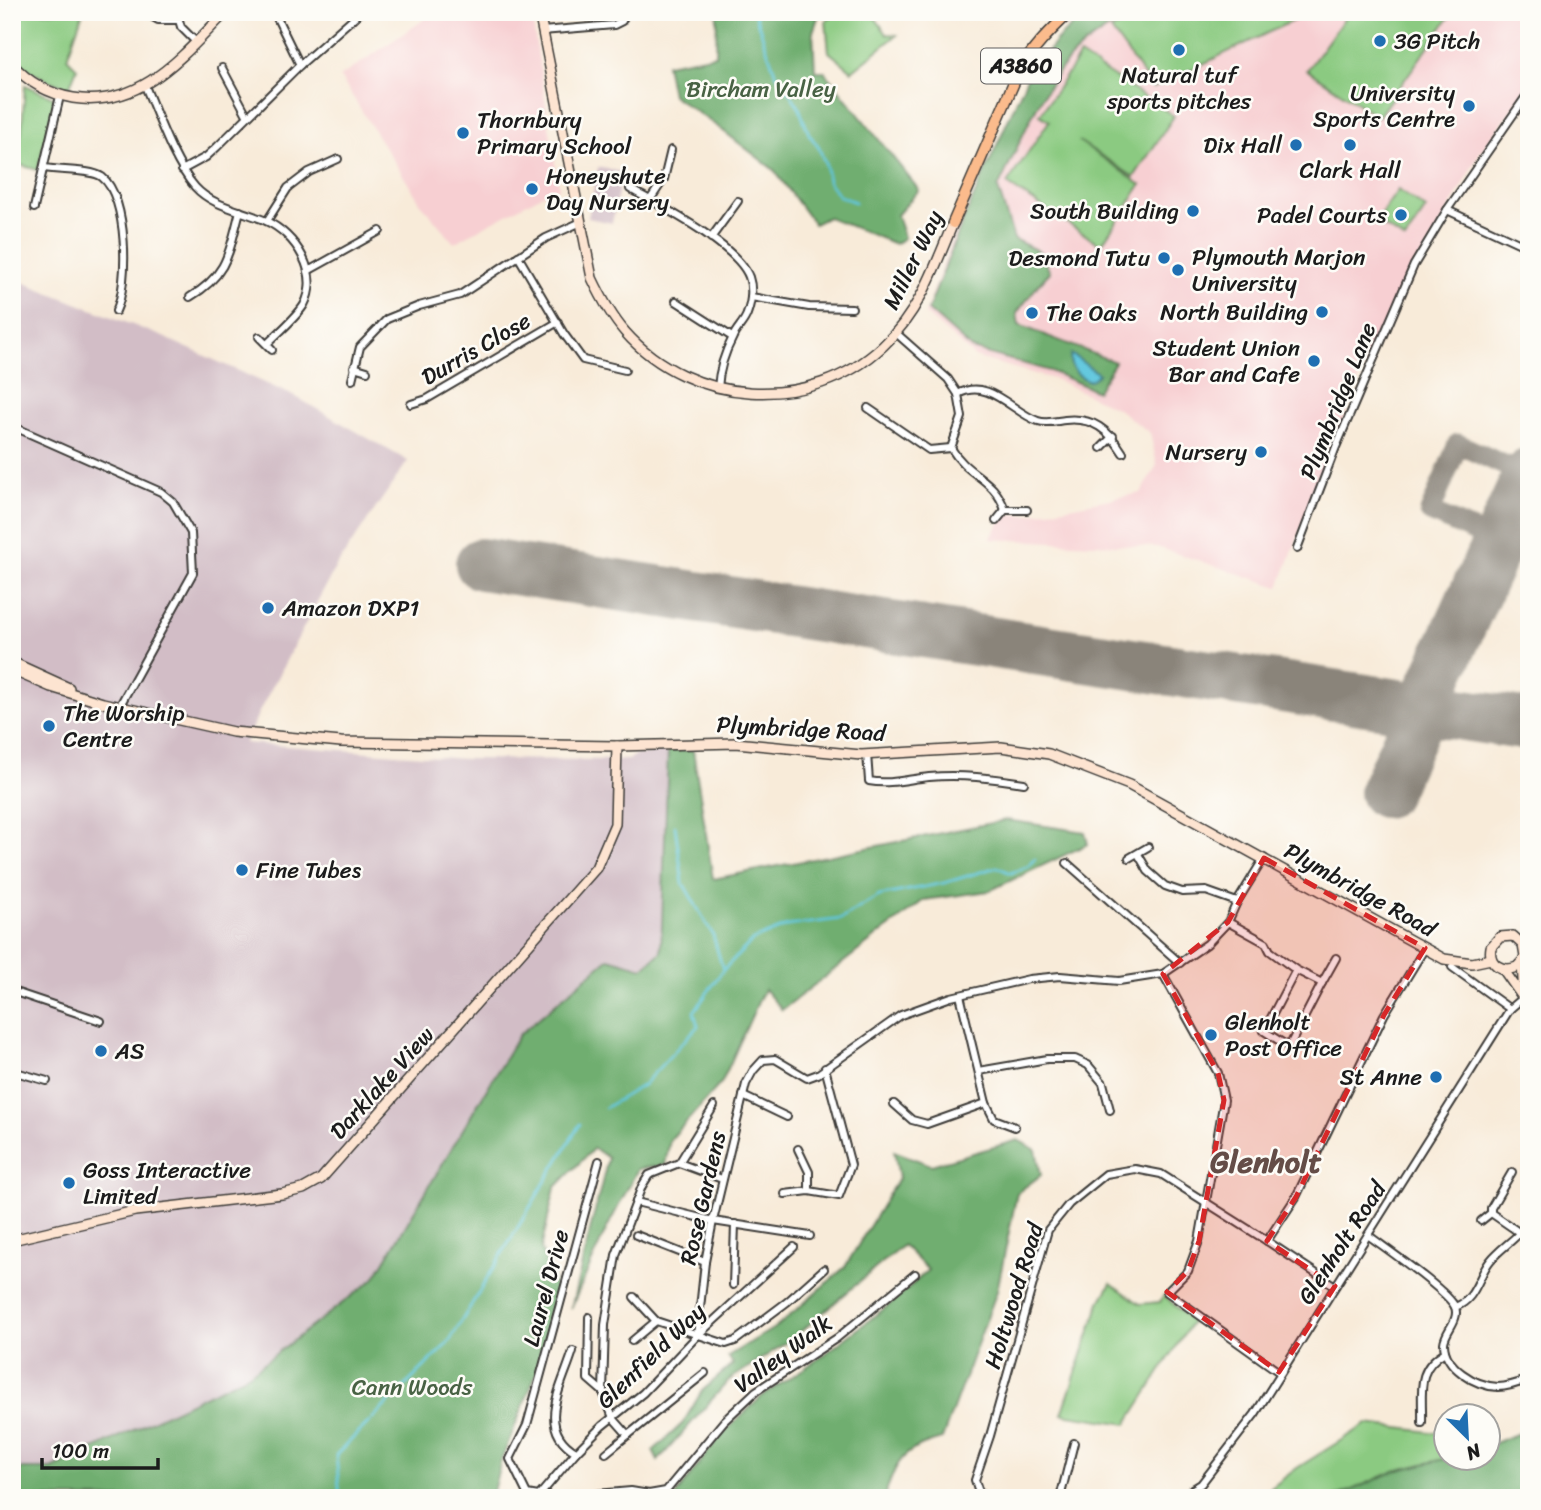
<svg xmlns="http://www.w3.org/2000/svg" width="1541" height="1510" viewBox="0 0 1541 1510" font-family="Sriracha,sans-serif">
<rect width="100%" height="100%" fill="#fdfcf7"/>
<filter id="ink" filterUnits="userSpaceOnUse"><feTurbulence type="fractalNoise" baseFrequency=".0143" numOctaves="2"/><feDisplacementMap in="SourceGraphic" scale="14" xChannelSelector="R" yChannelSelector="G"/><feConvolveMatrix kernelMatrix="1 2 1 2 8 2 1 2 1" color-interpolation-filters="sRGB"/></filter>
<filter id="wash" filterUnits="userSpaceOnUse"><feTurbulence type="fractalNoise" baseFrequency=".00686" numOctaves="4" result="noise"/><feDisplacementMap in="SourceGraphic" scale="28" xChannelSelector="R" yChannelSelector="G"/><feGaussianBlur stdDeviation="1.57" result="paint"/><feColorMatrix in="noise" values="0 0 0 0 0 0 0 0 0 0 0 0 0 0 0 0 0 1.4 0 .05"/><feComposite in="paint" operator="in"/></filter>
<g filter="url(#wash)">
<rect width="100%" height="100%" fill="#f8ebd9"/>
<g fill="#f7cfd2">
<polygon points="435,12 531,12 559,188 549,191 454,243 422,205 340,77"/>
<polygon points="1086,12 1529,12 1529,86 1479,154 1365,364 1279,587 1157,547 990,539 1006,514 1028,515 1141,493 1157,465 1150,433 1118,409 1057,380 975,357 925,314 957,227 987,168 1026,80 1056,41"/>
</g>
<g fill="#d2bdc6">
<polygon points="598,167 622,172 612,223 588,218"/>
<polygon points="12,278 161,336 296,397 408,461 335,568 260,710 245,743 465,759 629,760 635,755 668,751 661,952 643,968 519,1035 374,1279 248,1375 52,1470 12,1469"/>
</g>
<g fill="#8bca81" stroke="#54734e" stroke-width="2">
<path d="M12,12H83L67,58L77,68L69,88C53,83 19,70 13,52C9,42 12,23 12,12Z"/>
<polygon points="835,12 871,12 887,34 897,35 852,71 829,52 826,21"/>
<polygon points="1145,12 1311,12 1153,88 1111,30"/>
<polygon points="1349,12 1453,12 1378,117 1307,70"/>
<polygon points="1080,55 1174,116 1134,177 1079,141 1141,185 1101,245 1007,184 1049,121 1040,115"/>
<polygon points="25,85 53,97 56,103 53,109 38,170 16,164 22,128"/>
<polygon points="1398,190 1426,209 1405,240 1376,221"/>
<polygon points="1111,1283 1140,1304 1160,1302 1164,1295 1192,1322 1127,1424 1062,1414 1100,1302"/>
<polygon points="1367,1424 1446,1434 1446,1458 1449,1458 1395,1471 1334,1498 1258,1498 1297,1468"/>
</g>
<g fill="#70ae6f" stroke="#466546" stroke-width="2">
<polygon points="717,12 820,12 813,32 815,71 824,71 919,190 897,215 904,238 895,244 828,217 814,224 774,170 718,127 672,95 666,64 716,55"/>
<path d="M1086,12H1135C1111,27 1083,42 1065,64C1035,101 1019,146 998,188L1014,239L1040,252L1050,272L1039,284L1017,313L1019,325L1115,362L1097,391L1050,371L972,349L928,310L963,221L1026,80L1056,41Z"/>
<polygon points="693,750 713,879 1006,820 1085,832 1088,844 989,891 924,900 782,1010 764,989 722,1082 670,1140 665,1165 638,1169 606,1230 571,1308 608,1158 594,1148 555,1188 541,1249 556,1288 538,1369 501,1461 493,1491 497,1498 12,1498 12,1469 52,1469 248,1375 374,1279 519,1035 609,958 643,968 661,952 668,751"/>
<path d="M1018,1140L1036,1150L1041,1175L1017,1193L997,1291L942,1439C901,1450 897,1460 884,1498H674L718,1438L761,1397L821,1357L894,1301L928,1270L903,1245L792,1339L729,1380L658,1461L653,1451L683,1423L702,1391L733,1364L728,1356L779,1325L845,1267L899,1177L894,1151L931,1165Z"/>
<polygon points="1529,1429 1529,1498 1334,1498 1395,1471 1449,1458 1488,1458 1489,1445"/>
</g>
<path fill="#61c7de" stroke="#3e727d" stroke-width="2" d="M1071,354L1099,374L1089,381C1078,376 1067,367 1071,354Z"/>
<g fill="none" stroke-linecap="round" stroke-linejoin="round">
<g stroke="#61c7de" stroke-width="2.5">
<polyline points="754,12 775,72 798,105 809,134 819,148 826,166 828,181 839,196 855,202"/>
<polyline points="675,826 683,883 713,935 723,970"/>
<polyline points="605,1108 643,1085 698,1026 694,1012 723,970 753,940 787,926 841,919 879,896 944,883 997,867 1011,873 1029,866 1035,859"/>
<polyline points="340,1498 336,1455 449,1342 580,1124"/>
</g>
<polyline stroke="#8a847a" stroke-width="21" points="1498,542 1430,512 1458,444 1528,476"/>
<g stroke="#8a847a" stroke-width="52">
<polyline points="481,564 1529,725"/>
<polyline points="1385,792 1529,474"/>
</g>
</g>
</g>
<g filter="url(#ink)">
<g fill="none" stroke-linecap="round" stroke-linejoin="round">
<defs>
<g id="street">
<polyline points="144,12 158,20 179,20"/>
<polyline points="115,14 118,12"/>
<polyline points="276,16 300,65"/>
<polyline points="179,20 181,27 196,42"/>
<polyline points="542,31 614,25 622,21 626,12"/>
<polyline points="222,68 247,115"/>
<path d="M145,86C158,116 174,163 195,187C213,207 242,210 266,221C295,234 321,273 304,305C295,319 279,332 267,344"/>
<path d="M45,168C60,171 91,169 102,177C128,197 129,284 116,311"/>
<polyline points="182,170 206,157 217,147 300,65 360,12"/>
<path d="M630,189C660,206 737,245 749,277C753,289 751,303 747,314C744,323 736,329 733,337C725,352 719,371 718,388"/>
<polyline points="650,200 664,179 671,150"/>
<polyline points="34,208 60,96"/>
<polyline points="1447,210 1529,248"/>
<polyline points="267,221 288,188 309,172 338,159"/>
<polyline points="711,238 738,201"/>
<polyline points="518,256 564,334 583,360 625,370"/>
<polyline points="308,271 380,231"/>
<path d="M190,297C229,274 229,251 240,211"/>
<polyline points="751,297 809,307 852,308"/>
<polyline points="676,301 732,337"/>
<path d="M896,333L948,379L958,394L962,417L951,448C968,477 994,477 1005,510H1027"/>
<polyline points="259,337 272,350"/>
<polyline points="354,367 367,371"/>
<polyline points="352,380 360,347 387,319 419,306 460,295 546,238 579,223"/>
<path d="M958,394C989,377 1013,413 1038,421C1047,424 1056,421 1065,420C1093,417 1109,430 1123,453"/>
<polyline points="411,404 427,399 558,322"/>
<polyline points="868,408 929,450 951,448"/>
<polyline points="12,426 161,492 173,502 191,533 193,573 119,707"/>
<polyline points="1101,448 1113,436"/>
<polyline points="996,521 1005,510"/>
<polyline points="1297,549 1336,447 1414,265 1447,210 1529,92"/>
<path d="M867,754L869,781C890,785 908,779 929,777C961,774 992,778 1024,783"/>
<polyline points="1138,854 1148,871 1165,886 1182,892 1206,891 1237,902"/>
<polyline points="1129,858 1148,847"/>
<polyline points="1067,863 1180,963"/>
<polyline points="1228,922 1266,943 1270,951 1296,970 1322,983 1289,1047 1264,1031 1296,970"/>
<polyline points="1452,967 1510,1009"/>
<polyline points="1163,974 1218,1073 1224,1100 1199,1241 1188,1271 1167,1292 1279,1372"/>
<polyline points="1322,983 1336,958"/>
<polyline points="12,991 101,1021"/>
<polyline points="960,995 986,1103 994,1119 1015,1127"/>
<polyline points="12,1071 47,1081"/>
<polyline points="979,1071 1047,1059 1075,1059 1088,1065 1103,1083 1110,1110"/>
<polyline points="743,1096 787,1117"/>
<polyline points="894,1104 912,1120 927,1124 986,1103"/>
<polyline points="798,1149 809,1172 809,1191"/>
<polyline points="679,1163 714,1106"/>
<polyline points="785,1194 809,1191 839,1196 851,1165 825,1068"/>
<polyline points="636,1202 713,1221 810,1236"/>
<polyline points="1491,1213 1520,1233"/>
<polyline points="1481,1221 1491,1213 1491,1208 1512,1172"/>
<polyline points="636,1235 705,1262"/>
<path d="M1368,1235C1385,1248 1448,1291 1455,1307C1460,1320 1445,1331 1444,1343C1444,1367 1475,1386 1498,1387C1508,1387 1519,1383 1529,1379"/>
<polyline points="1267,1241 1296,1197 1384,1015 1425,948"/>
<polyline points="733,1285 735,1224"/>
<polyline points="634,1297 656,1321"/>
<path d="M1455,1307C1476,1300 1478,1276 1490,1261C1502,1246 1518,1239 1529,1221"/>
<polyline points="589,1317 588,1379 603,1392"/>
<polyline points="697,1336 705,1262 713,1221 746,1084 753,1071 763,1060 775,1059 807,1078 818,1074 901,1015 951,997 1029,979 1060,976 1119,981 1163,974 1207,944 1228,922 1237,902 1264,858"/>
<polyline points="632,1341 656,1321 726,1344 735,1341 787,1302 824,1269"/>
<path d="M573,1351C562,1387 535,1428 576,1452"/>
<polyline points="705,1373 628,1435 613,1418 603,1392 605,1325 616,1255 642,1186 649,1175 679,1163 722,1179"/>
<path d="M1422,1423C1423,1392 1415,1369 1445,1352"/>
<polyline points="606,1453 628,1435"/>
<polyline points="538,1497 576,1452 602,1426 643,1393 697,1336 794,1247"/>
<polyline points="550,1498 631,1491 649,1494 666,1491 724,1421 756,1391 837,1338 915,1274"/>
<polyline points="550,1498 527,1494 510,1459 527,1425 599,1161"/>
<polyline points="981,1498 975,1480 990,1436 1048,1230 1069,1204 1106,1174 1135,1169 1161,1174 1267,1241 1335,1286"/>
<polyline points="1060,1498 1074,1443"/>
<polyline points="1178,1498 1201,1484 1255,1414 1510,1009 1524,997"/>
</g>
<g id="secondary">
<path d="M539,12L592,278C601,297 611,316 625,332C690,406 811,414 883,346C919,313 935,267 953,223"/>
<path d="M12,64C28,82 50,94 73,98C141,109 183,55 226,12"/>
<polyline points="12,662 69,688"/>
<polyline points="12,670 51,687 103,703 233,732 341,742 617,746 736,743 861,755 1001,747 1049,754 1129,785 1444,959 1472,963 1491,959"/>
<path d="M1525,957L1523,945L1513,936L1500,937L1491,947C1488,964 1501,973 1517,967L1529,954"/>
<polyline points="1522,963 1524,996"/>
<polyline points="1503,969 1529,1006"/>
<polyline points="12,1240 135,1211 282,1194 303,1189 321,1179 596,868 615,824 617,746"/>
</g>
<path id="primary" d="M953,223L1018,73C1032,49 1050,31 1070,12"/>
</defs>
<use href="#street" stroke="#3d3b38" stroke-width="10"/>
<use href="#secondary" stroke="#3d3b38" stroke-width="12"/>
<use href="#primary" stroke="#3d3b38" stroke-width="13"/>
<use href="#street" stroke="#fff" stroke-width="6"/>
<use href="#secondary" stroke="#fde4d1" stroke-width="9"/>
<use href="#primary" stroke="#fbbb8c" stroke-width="10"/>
</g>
</g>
<path fill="#d62828" fill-opacity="0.2" stroke="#d62828" stroke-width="5" stroke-dasharray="14 9" stroke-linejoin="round" d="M1264,858L1425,948L1384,1015L1296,1197L1267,1241L1335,1286L1279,1372L1167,1292L1188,1271L1199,1241L1224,1100L1218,1073L1163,974L1228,922Z"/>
<g fill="#1f6fb2" stroke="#fdfcf7" stroke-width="2.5">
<circle cx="1380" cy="41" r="7"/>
<circle cx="1179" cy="50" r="7"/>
<circle cx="1469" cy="106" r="7"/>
<circle cx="463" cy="133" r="7"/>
<circle cx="1296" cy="145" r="7"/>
<circle cx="1350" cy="145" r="7"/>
<circle cx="532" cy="189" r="7"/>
<circle cx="1193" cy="211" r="7"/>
<circle cx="1401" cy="215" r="7"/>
<circle cx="1164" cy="258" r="7"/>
<circle cx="1178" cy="270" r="7"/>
<circle cx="1322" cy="312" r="7"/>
<circle cx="1032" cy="313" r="7"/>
<circle cx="1314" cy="361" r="7"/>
<circle cx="1261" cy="452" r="7"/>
<circle cx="268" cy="608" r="7"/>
<circle cx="49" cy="726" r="7"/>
<circle cx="242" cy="870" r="7"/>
<circle cx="1211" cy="1035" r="7"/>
<circle cx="101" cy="1051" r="7"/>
<circle cx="1436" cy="1077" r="7"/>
<circle cx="69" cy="1183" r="7"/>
</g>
<g text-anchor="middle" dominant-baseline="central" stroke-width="5" stroke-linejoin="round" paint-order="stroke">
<rect fill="#fdfcf7" stroke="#605f5e" stroke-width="2" x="981" y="48.5" width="80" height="35" rx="5"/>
<g font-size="21" font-weight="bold" fill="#1c1c1c">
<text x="1021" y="66">A3860</text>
</g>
<g font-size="23" fill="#1c1c1c" stroke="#fdfcf7" text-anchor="start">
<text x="1394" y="41">3G Pitch</text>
<text x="1179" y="75" text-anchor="middle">Natural tuf<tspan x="1179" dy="26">sports pitches</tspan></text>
<text x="1455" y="93" text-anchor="end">University<tspan x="1455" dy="26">Sports Centre</tspan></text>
<text x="477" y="120">Thornbury<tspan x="477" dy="26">Primary School</tspan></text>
<text x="1282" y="145" text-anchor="end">Dix Hall</text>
<text x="1350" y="170" text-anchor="middle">Clark Hall</text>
<text x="546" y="176">Honeyshute<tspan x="546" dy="26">Day Nursery</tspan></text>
<text x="1179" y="211" text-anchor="end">South Building</text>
<text x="1387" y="215" text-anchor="end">Padel Courts</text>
<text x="1192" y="257">Plymouth Marjon<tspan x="1192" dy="26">University</tspan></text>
<text x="1150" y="258" text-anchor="end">Desmond Tutu</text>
<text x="1308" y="312" text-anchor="end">North Building</text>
<text x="1046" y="313">The Oaks</text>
<text x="1300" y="348" text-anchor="end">Student Union<tspan x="1300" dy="26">Bar and Cafe</tspan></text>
<text x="1247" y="452" text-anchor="end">Nursery</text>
<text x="282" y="608">Amazon DXP1</text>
<text x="63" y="713">The Worship<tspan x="63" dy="26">Centre</tspan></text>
<text x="256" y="870">Fine Tubes</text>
<text x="1225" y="1022">Glenholt<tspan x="1225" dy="26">Post Office</tspan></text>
<text x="115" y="1051">AS</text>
<text x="1422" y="1077" text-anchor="end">St Anne</text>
<text x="83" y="1170">Goss Interactive<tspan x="83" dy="26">Limited</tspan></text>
</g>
<g font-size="23" fill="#486244" stroke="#fdfcf7">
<text x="761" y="89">Bircham Valley</text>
<text x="412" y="1387">Cann Woods</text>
</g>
<g font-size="23" fill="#1c1c1c" stroke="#fdfcf7">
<text transform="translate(913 260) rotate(-64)">Miller Way</text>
<text transform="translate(476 349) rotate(-30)">Durris Close</text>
<text transform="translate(1338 401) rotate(-68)">Plymbridge Lane</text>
<text transform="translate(801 729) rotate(3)">Plymbridge Road</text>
<text transform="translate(1360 890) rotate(29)">Plymbridge Road</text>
<text transform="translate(382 1083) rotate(-48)">Darklake View</text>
<text transform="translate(703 1198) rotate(-77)">Rose Gardens</text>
<text transform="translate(1342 1243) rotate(-57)">Glenholt Road</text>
<text transform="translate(546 1288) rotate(-75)">Laurel Drive</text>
<text transform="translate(1014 1296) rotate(-73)">Holtwood Road</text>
<text transform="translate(783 1354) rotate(-36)">Valley Walk</text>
<text transform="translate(651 1356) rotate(-44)">Glenfield Way</text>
</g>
<g font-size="30" font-weight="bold" fill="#644d47" stroke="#fdfcf7">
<text x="1266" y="1162">Glenholt</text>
</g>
</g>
<rect width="1541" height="1510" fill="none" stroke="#fdfcf7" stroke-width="42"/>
<g transform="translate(1467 1437) rotate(156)"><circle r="33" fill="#fdfcf7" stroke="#a3a29f" stroke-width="2"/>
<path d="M0-5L12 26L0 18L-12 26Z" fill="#1f6fb2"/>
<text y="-10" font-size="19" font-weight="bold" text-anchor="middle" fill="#1c1c1c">N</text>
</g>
<path d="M42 1458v10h116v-10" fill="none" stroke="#1c1c1c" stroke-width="3.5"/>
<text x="52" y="1458" font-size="21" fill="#1c1c1c" stroke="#fdfcf7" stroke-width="5" paint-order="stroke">100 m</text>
</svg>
